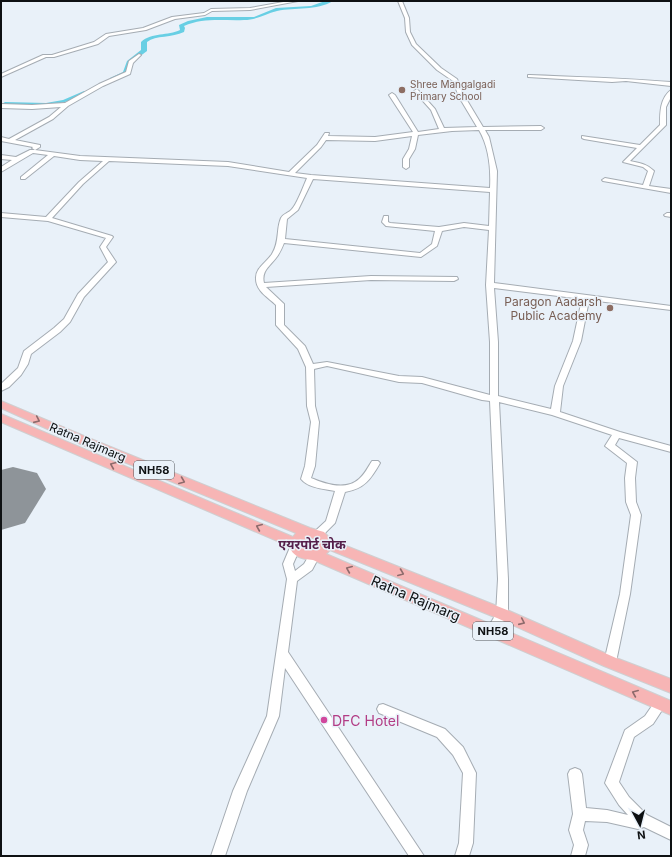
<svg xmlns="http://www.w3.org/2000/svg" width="672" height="857" viewBox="0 0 672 857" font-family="Inter,'Noto Sans Devanagari',sans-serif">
<rect width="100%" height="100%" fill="#e9f1f9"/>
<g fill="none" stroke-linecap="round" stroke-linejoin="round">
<g fill="#68cfe4" fill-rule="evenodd">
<path d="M325,1H333C316,11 296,7 277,11C265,14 257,20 244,20C224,21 204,17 184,26L185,28L184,32C172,38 156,35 147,42V51L131,63L127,74L113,80L110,78L123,72L127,61L141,50V42C152,32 168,36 180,30L179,25L188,21L207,17H254L276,8L311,6Z"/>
<path d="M84,91L87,93L86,94C60,107 34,108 5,106L2,104L5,102L46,103L63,100Z"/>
</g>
<polygon fill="#8e9499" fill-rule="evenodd" points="13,467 37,473 46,489 25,523 1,530 1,470"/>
<defs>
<g id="minor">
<polygon points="289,1 298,1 250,10 212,11 205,15 175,19 146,30 109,36 98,44 54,57 46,57 1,77 1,74 43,55 52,55 94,42 106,34 143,28 172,17 204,13 211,9 250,8"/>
<path d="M398,1H402L409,18L410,32L416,44L441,68L457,79L465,97L483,127L541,126L544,128L541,130H485L489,137L497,171L494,283L671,306V310L589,300L581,341L563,386L560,412L620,432L671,446V452L619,438L615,445L637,462L635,478L636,502L641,515L630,594L616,662L614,665L610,667L606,665L604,662L620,594L631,515L626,502L625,478L627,463L605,446L612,435L552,415L499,402L508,579V614L496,634L492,635L488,634L486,631L496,614L498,579L490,401L482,400L422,383L399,382L327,366L314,369L315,406L319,422L315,466L311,478C325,484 346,491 359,479C365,474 368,467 372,461H378L380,463C371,479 364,489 345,492L335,523L321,537H313L312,534L326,521L335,491C325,489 308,488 301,479L305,466L311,422L307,406L306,367L298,349L276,325V305C269,298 256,291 256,279C255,268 267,262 272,254C280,241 276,229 281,218C284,213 289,213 292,209C297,204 304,185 307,178L228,166L109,161L83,184L52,218L112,236L113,237L106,247L116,262L84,297L70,322L60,332L31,354L28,364L21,375L9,387L1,391V384L18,368L24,351L54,328L64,319L78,294L108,262L100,247L106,238L48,221L1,217V213L46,217L79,182L103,161L80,160L54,156L25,179H21V177L48,155L33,153L1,172V167L12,160L1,159V155L16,157L30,150H35L32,148L33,147L1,141V137L9,139L49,117L61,107L32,109L1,108V104L32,105L65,103L99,84L126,72L129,61L139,54L141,55L133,63L130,74L103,86L68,106L53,119L15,140L40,145V147L35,150L80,156L228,162L289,172L317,145L325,133H329L328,136L375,137L413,132L389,95L392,93L395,95L418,132L439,129L431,110L414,91L417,89L435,109L444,128L477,127L459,97L453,81L437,70L412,45L406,32L405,18ZM479,130C489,147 491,169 490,188L311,175L295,173L321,147L326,140L375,141L412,136L409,149L403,159V167L406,169L409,167V159L415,149L418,135L452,131ZM313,179L490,192L489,226L464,223L439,227L390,223L388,222V216H384L382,222L386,226L435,231L432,244L420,253L285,239L287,219L298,210ZM464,227L489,230L486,285L490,342V395L422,377L399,376L327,362L313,364L305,346L284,325V304L266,287L371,280L454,281L458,279L457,277L371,276L264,283C261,271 270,266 276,258C280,253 282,248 284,243L421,257L437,246L442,231ZM494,288L582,299L573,341L555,386L551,409L498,396V342Z"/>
<path d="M530,75C577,77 624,78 671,82V86L626,81L612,82L528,77V75Z"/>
<path d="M671,90V97L666,107V125L630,161C640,163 647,164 654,171L649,186L671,189V193L603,181L602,180L605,178L643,185L648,171L643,167L623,162L637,148L584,139L582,138V136L640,145L660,125C660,113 660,98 671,90Z"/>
<polygon points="667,213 671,213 671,217 665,216 664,215"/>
<polygon points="295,544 299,545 300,548 293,564 295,571 304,564 311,552 319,552 320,555 312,570 297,581 288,652 424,856 409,856 285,668 279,716 247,791 225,856 211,856 233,791 267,716 287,579 283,564 291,545"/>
<polygon points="660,699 664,700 666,704 653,724 634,737 619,782 629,797 647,815 671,827 671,840 644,827 638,829 607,822 585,821 583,830 588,845 585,856 571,856 574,845 569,830 573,814 568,774 570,770 575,768 580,770 582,774 586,808 607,810 628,815 619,805 605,783 625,730 645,716 656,700"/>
<polygon points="383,704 445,729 463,747 476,773 473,843 469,856 455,856 459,843 463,773 453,755 437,737 379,713 377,709 379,705"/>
</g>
<path id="major" d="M1,401L91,439L310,528L324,532L331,540L507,610L616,658L671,679V693L604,666L497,618L330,550L326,554L671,701V715L313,560C302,559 293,557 289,546L1,422V414L293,537L296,533L83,445L1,408ZM307,538C312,537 316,539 319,543L316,550L306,549L303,546L302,544Z"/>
</defs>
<use href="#minor" stroke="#a5acb3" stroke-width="2"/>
<use href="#major" stroke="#cfcfd0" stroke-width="2"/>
<use href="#minor" fill="#fff" fill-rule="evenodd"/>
<use href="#major" fill="#f7b5b5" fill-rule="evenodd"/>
</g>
<defs><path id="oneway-chevron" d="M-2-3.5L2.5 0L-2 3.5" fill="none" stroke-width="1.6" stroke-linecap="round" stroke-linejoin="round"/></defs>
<g stroke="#8e6b6c">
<use href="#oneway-chevron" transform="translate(37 420) rotate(24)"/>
<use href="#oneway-chevron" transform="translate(113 465) rotate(-157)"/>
<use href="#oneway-chevron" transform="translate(182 481) rotate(22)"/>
<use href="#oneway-chevron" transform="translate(259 527) rotate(-157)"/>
<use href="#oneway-chevron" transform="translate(349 569) rotate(-157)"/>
<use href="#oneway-chevron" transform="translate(401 573) rotate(22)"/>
<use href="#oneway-chevron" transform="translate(522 622) rotate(24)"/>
<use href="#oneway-chevron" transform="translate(635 693) rotate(-157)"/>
</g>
<g fill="#8d6e63" stroke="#e9f1f9" stroke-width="1.5">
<circle cx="402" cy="90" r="4"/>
<circle cx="610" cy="308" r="4"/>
</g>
<circle fill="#d1479c" stroke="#e9f1f9" stroke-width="1.5" cx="324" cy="720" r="4"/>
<g text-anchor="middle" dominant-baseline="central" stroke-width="3" stroke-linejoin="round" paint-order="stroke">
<g font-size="10" fill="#785e54" stroke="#e9f1f9" text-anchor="start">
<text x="410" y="84">Shree Mangalgadi<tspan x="410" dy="12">Primary School</tspan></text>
</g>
<g fill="#e9f1f9" stroke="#505458" stroke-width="1">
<rect x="134" y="461" width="40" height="18" rx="3"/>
<rect x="473" y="622" width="40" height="18" rx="3"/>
</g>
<g font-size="11" font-weight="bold" fill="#0e1113">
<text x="154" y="470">NH58</text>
<text x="493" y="631">NH58</text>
</g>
<g font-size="12" fill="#785e54" stroke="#e9f1f9" text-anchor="end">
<text x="602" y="301">Paragon Aadarsh<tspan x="602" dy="14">Public Academy</tspan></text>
</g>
<g font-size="12" fill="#0e1113" stroke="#e9f1f9">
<text transform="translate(88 442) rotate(23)">Ratna Rajmarg</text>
</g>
<g font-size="13" font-weight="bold" fill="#551f4a" stroke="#e9f1f9">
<text x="312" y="544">एयरपोर्ट चोक</text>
</g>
<g font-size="14" fill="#0e1113" stroke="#e9f1f9">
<text transform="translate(416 598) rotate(23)">Ratna Rajmarg</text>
</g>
<g font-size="14" fill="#b23c85" stroke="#e9f1f9" text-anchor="start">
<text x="332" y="720">DFC Hotel</text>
</g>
</g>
<rect width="672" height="857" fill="none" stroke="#0e1113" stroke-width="4"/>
<g transform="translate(640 825) rotate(173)" stroke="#e9f1f9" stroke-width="3" paint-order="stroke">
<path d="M0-3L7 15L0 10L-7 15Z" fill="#0e1113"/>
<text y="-6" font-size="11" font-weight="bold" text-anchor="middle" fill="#0e1113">N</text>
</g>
</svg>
